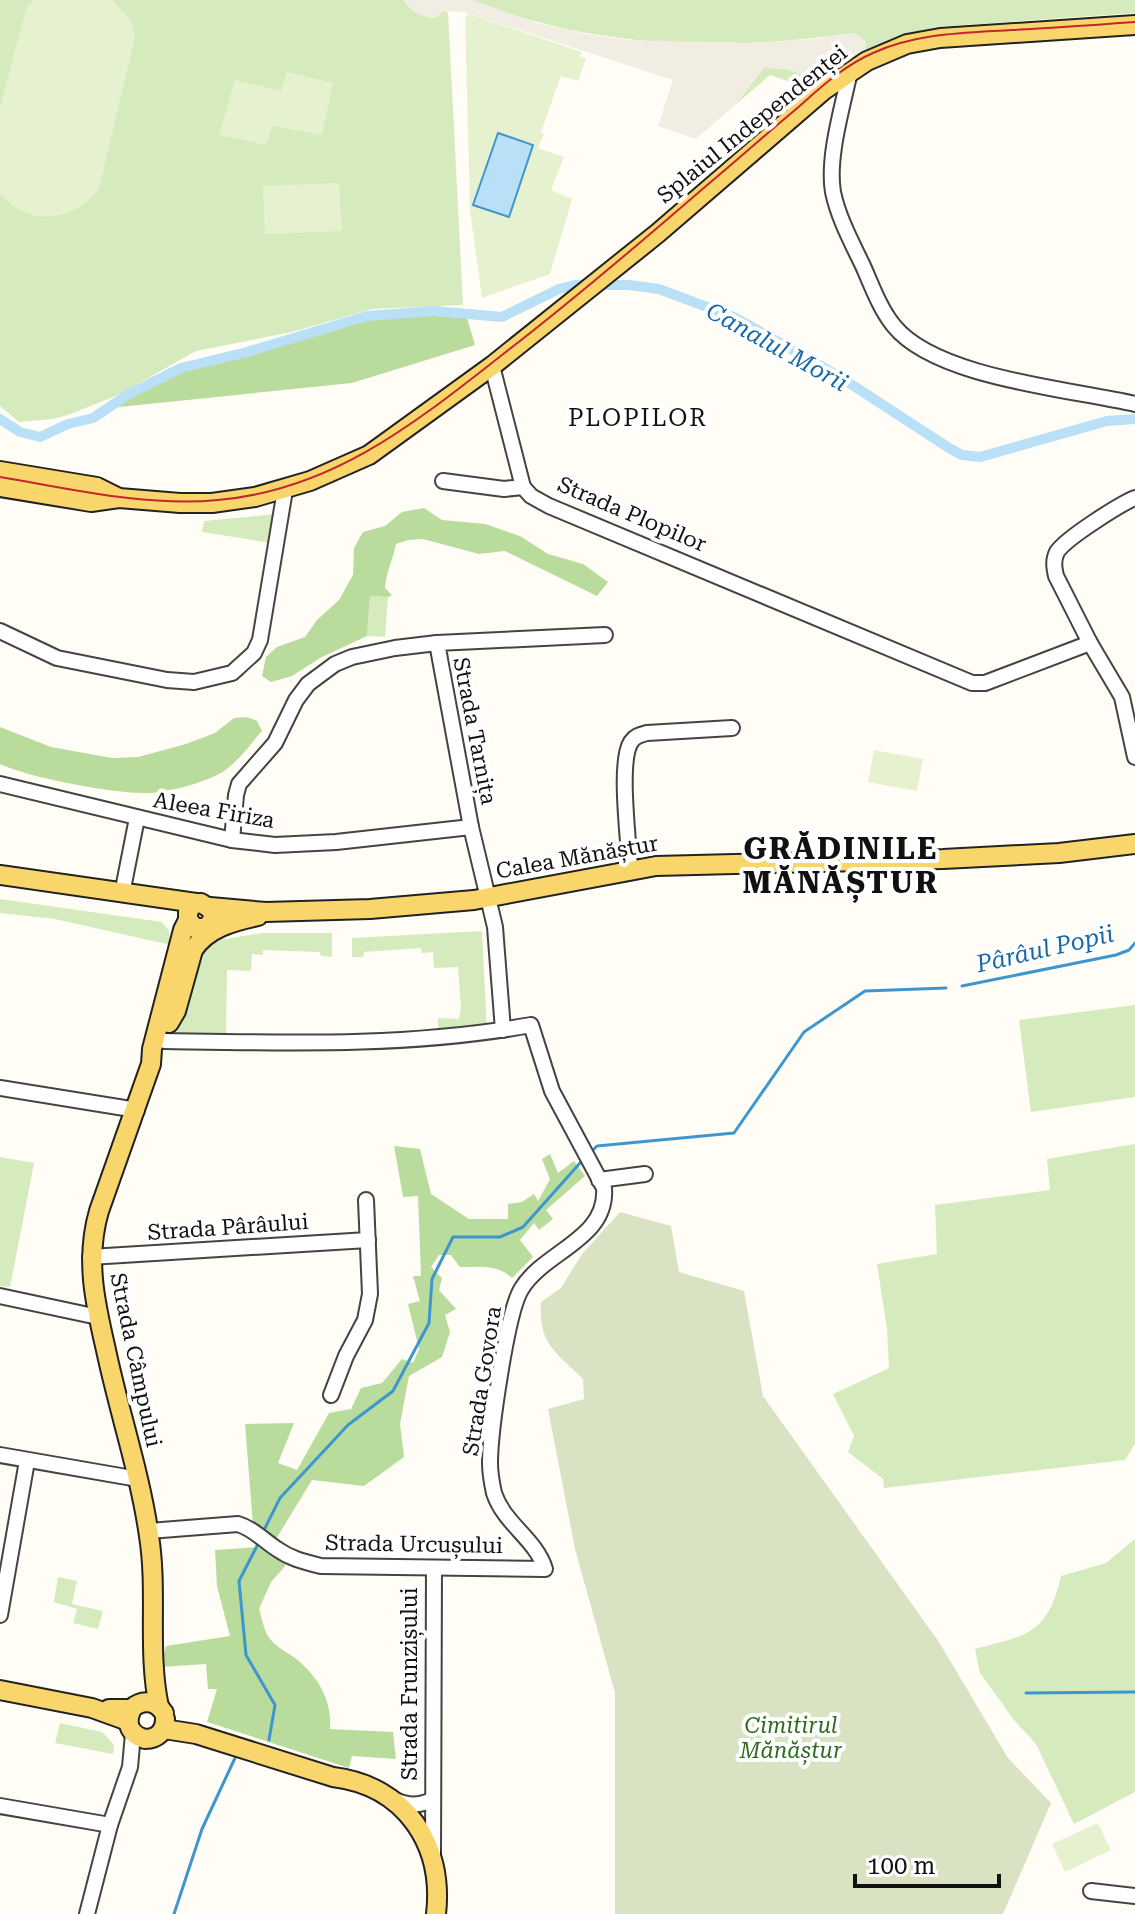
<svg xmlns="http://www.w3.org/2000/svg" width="1135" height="1914" viewBox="0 0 1135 1914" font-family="'Roboto Serif',serif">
<rect width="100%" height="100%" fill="#fffdf5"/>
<g fill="#d5ebbd">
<path d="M0,0H403C410,11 423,17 435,18L444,11L448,12L463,305L372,309L292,332L196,351L118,395L68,415L53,419L19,422L0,406Z"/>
<path d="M472,0H1135V13L936,27L896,37L866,50L865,41L855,33C727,51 593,50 472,0Z"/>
<polygon points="764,67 788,69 819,81 810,89 770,75 735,105"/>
<polygon points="276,514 271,543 202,532 204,521"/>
<polygon points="370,596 388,597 385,637 367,636"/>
<polygon points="0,899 162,922 169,931 171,945 55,919 0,913"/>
<polygon points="482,931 487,1032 438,1037 438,1018 459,1019 461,1008 458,967 434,968 433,952 422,953 421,948 364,952 363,957 352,957 352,938"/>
<polygon points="263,933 332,933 332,957 321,956 320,952 263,950 263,955 252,954 251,971 227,970 226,1035 177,1034 200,953 213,941"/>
<polygon points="1135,1005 1135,1097 1031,1112 1019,1020"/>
<polygon points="1135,1144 1135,1444 1125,1460 884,1488 883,1479 848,1452 854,1436 833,1394 889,1368 887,1329 877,1264 937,1254 935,1205 1050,1190 1047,1159"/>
<polygon points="0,1157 34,1163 10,1287 0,1286"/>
<path d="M1135,1539V1792L1074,1824L1036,1744L1014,1720L980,1673L975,1649C1028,1634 1047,1636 1061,1576L1106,1563Z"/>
<polygon points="58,1577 77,1581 72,1604 103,1611 98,1629 73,1623 77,1609 54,1602"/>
<polygon points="60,1723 102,1732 114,1745 113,1754 55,1743"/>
</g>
<g fill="#b9dc9c">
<polygon points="404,314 467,318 475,345 352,383 119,407 120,403 182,371 367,319"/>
<path d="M424,508L442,520L485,524L520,536L548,554L583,564L608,582L597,596L505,551L479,554L423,539L408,540L396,544C393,560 386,572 385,588L392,595L388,597L370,596L367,636L320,658L292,676L271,682L262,676L266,657L277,647L305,637L317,620L339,600L353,575L354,548L363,532L385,526L402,512Z"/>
<path d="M247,717L257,721L262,731C251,743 241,758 228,768C213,781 172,791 152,793C119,795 30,778 0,764V727L51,747L112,758L138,757L186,744L215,733L234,718Z"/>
<path d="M394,1146L420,1149L431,1194L469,1219H508V1204L522,1202L534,1194L538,1201L550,1179L542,1159L550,1154L558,1173L574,1161L585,1176L546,1210L553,1219L539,1230L534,1223L520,1240L533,1257L512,1278C497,1264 480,1267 460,1267L451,1255H439L431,1267L442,1278L439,1290L456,1309L445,1315L450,1332L442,1357L409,1376L400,1424L404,1457L364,1486L312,1480L276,1539L253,1525L245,1424L294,1423L278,1463L297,1470L329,1413L351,1409L361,1388L382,1383L402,1359L413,1363L419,1349L408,1304L420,1301L413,1276H421L418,1196L403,1197Z"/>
<path d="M259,1547L286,1565L271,1582L259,1609C262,1619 264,1631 270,1639C278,1649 290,1653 300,1662C320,1680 332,1702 330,1729L393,1732L396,1759L352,1756L349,1768L207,1722L217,1689H208L206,1664L161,1667L166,1646L230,1636L217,1586L215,1550Z"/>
</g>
<path fill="#d9e3c4" d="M620,1212L671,1226L679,1272L744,1291L763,1396L939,1642L1008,1758L1051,1803L1003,1914H615V1693L575,1549L548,1409L584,1399L583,1379C556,1352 538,1344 541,1302L561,1288L582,1254Z"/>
<g fill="#e6f2cf">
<path d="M34,0H113L131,21L135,37L99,189C73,223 27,227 0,193V108L26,9Z"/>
<polygon points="468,14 582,52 580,56 586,59 578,81 561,76 541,132 544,134 538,148 564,157 551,190 572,199 550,274 482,298 470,210 465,18"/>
<polygon points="287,72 333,83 322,135 272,126 266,145 219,135 235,80 281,91"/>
<polygon points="339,183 342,231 265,234 263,186"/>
<polygon points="874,750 923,759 917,791 868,782"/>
<polygon points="1098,1823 1111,1850 1065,1872 1052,1844"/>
</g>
<polygon fill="#f1ede2" points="403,0 472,0 537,23 586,34 628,40 753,43 813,39 855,33 865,41 866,50 819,81 788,69 764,68 735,105 696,139 658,126 673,80 463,12 444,11 435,18 420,15 411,10"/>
<polygon fill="#b9e0f7" stroke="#3f96cf" stroke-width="2" points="498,133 533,145 509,217 473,205"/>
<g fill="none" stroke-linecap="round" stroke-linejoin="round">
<g stroke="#3f96cf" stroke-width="3">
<polyline points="962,986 1116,955 1129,950 1135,943"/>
<polyline points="592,1151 597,1146 734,1133 804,1032 865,991 946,988"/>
<polyline points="263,1532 280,1498 348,1425 393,1391 429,1323 432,1279 453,1237 500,1237 523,1227 580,1163"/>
<polyline points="259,1542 239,1581 246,1655 275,1705 269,1740"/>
<polyline points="1026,1693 1135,1692"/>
<polyline points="174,1914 202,1829 235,1758"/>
</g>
<polyline stroke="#b9e0f7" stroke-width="10" points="0,419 20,432 40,437 68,424 93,418 129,394 181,368 247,352 367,316 434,311 502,317 559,289 575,285 629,285 659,289 736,318 837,375 949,448 962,455 980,457 1107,421 1135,419"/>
<defs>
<g id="minor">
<path d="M850,71C843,106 827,157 833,192C838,217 852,243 863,266C872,286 880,309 894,326C936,378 1070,389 1135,404"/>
<polyline points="492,366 523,487 531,496 549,506 972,683 985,683 1090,643"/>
<polyline points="443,481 504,489 523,487"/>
<path d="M1135,498C1120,504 1065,539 1057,552C1053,560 1054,567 1056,576L1090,643L1122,697L1135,757"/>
<polyline points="0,631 57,658 167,680 194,682 232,673 254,653 260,640 285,490"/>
<polyline points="0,784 232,840 275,845 336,842 471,827"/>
<polyline points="232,840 236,795 239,784 275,743 296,700 308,684 335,664 352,657 395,648 437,643"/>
<path d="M630,869C629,842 618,762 631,742C635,736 640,735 647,733L732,728"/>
<polyline points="122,894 137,818"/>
<polyline points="503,1030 495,927 471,827 437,643 605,635"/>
<polyline points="0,1088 137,1110"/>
<polyline points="599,1180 645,1174"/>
<polyline points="90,1257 368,1240"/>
<polyline points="0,1296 98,1317"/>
<polyline points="331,1395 346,1356 365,1320 370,1294 366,1200"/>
<polyline points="0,1455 138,1479"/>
<path d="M149,1531L238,1524C254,1529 263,1540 277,1549C291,1559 305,1562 321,1566L545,1569C536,1539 504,1524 494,1493C492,1484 490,1472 490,1463C490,1433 507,1310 522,1288C545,1251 608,1239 604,1188L552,1091L531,1025C409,1047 287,1043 164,1041"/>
<polyline points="0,1615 27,1461"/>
<path d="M395,1800C409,1806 418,1806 432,1800"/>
<polyline points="0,1806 110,1825"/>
<polyline points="433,1856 434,1568"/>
<polyline points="1091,1891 1135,1896"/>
<polyline points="87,1914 110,1825 130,1767 133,1734"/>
</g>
<g id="major">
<polyline points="0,471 97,487 119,498 180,503 212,503 255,497 310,481 369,455 492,366 658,233 824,90 867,61 907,44 940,38 1135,25"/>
<polyline points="0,487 91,502 119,498"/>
<polyline points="0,875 196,903"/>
<polyline points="210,907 266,912 370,909 474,900 656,866 943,859 1059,853 1135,844"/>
<path d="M169,1023L176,1011L193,950C207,928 234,921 258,916"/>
<polyline points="0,1690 92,1708 128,1721"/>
<path d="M159,1707C147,1650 158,1593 149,1536C140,1473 119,1412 106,1350C95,1303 85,1259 99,1211L151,1064L152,1049L183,930L188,920V911L194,904L201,903L212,910L213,920L206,928H195L188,920"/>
<path d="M109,1709H131C142,1699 156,1700 164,1713"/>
<path d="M131,1711C125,1725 131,1735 145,1739C157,1739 165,1732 165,1719"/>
<path d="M164,1729L196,1734L333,1777C406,1786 444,1845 436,1914"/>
</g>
</defs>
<use href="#minor" stroke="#444" stroke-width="18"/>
<use href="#major" stroke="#222" stroke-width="22"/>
<use href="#minor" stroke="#fff" stroke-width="14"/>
<use href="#major" stroke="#f9d66b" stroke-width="18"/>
<path stroke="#c4262e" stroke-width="2" d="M0,477C71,489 146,507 218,500C333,490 415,423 502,355C572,301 639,244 706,186C736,161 765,135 795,110C819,89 843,66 873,53C917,33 964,33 1012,30C1053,28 1094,25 1135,22"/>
</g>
<g text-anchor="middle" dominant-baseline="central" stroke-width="8" stroke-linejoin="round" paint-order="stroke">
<g font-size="22" fill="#111" stroke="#fff">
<text transform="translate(752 124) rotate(-39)">Splaiul Independenței</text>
<text transform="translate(632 514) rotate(23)">Strada Plopilor</text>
<text transform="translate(475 731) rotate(79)">Strada Tarnița</text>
<text transform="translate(214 810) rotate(10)">Aleea Firiza</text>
<text transform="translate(577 857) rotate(-10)">Calea Mănăștur</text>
<text transform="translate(228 1227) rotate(-4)">Strada Pârâului</text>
<text transform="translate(136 1360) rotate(78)">Strada Câmpului</text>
<text transform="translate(482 1381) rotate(-81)">Strada Govora</text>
<text transform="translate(414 1544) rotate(1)">Strada Urcușului</text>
<text transform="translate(409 1684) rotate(-90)">Strada Frunzișului</text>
</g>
<g font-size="22" font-style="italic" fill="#2f6b1f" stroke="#fff">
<text x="791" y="1725">Cimitirul<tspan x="791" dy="25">Mănăștur</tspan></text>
</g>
<g font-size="24" font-style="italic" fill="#1768a6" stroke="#fff">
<text transform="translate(777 347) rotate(29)">Canalul Morii</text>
<text transform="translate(1045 949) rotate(-13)">Pârâul Popii</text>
</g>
<g font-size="24" letter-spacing="2" fill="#111" stroke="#fff">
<text x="638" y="418">PLOPILOR</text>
</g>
<g font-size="30" font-weight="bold" letter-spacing="2" fill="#111" stroke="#fff">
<text x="841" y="848">GRĂDINILE<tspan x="841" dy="34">MĂNĂȘTUR</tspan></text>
</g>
</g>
<path d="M855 1874v12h144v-12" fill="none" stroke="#111111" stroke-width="4"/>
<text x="867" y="1874" font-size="24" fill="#111111" stroke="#ffffff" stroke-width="6" paint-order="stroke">100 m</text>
</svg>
